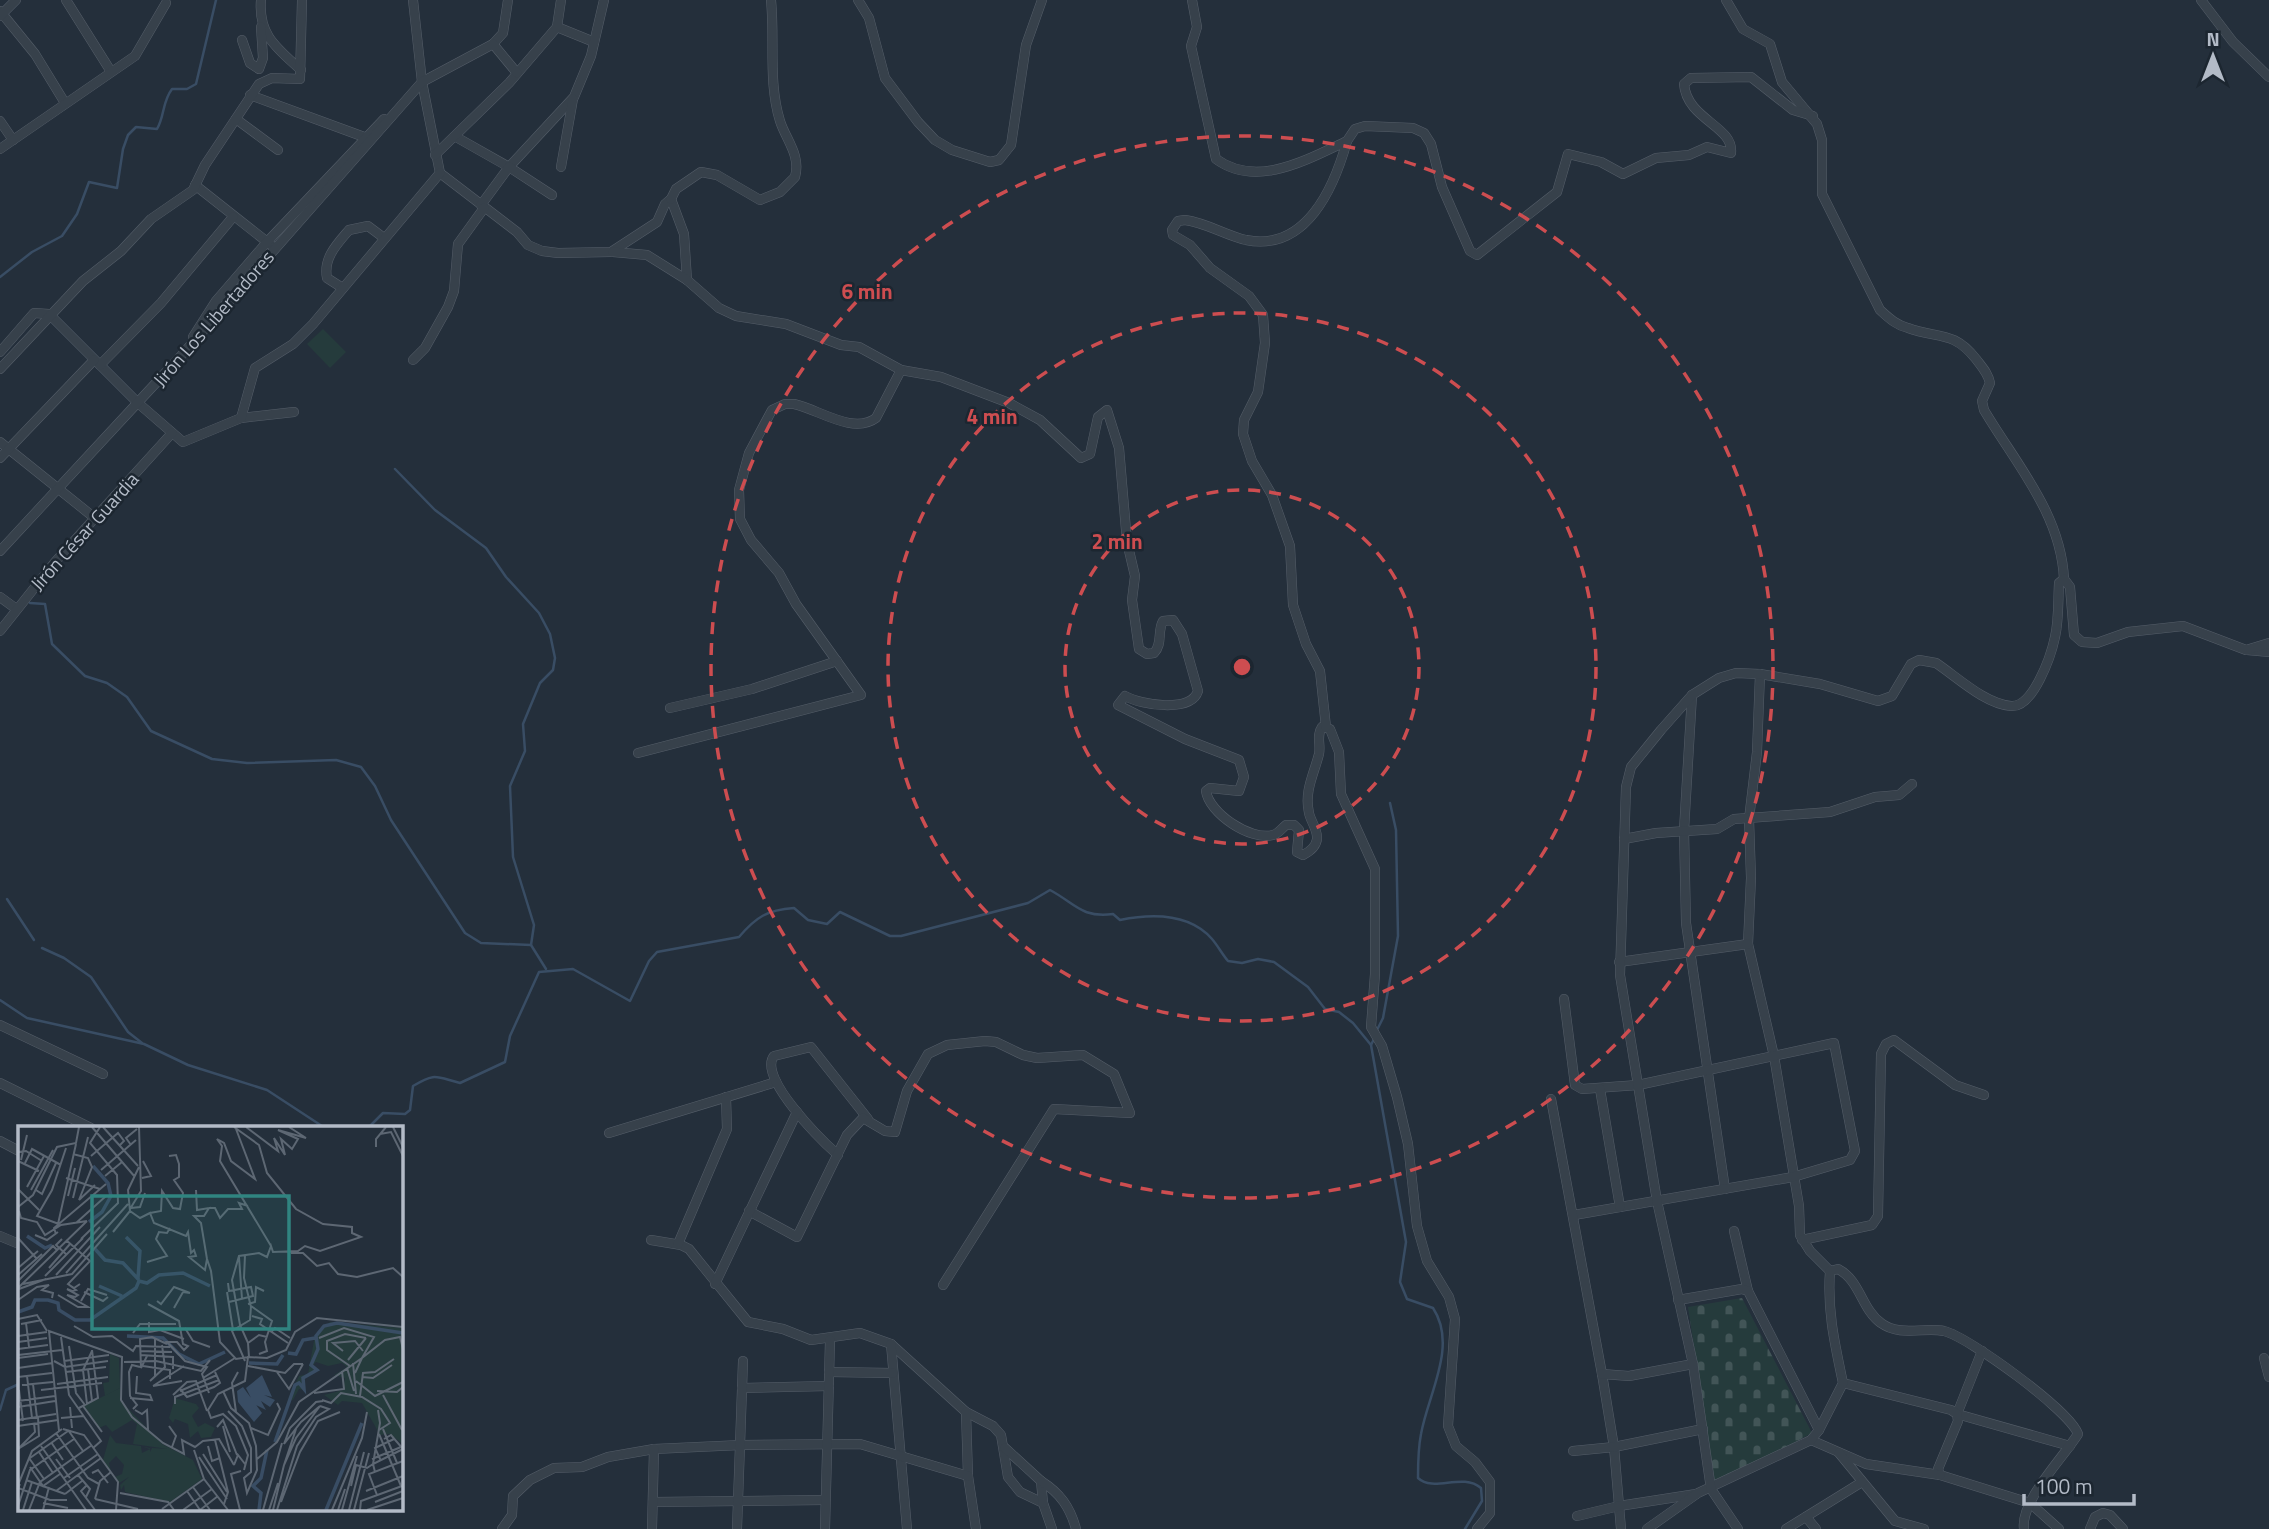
<svg xmlns="http://www.w3.org/2000/svg" width="2269" height="1529" viewBox="0 0 2269 1529" font-family="'Titillium Web',sans-serif">
<defs>
<pattern id="cemetery-stones" width="16" height="16" patternUnits="userSpaceOnUse" patternTransform="scale(1.75)"><rect width="16" height="16" fill="#253b3c"/><path d="M2 7V4a2 2 0 0 1 4 0v3zM10 15v-3a2 2 0 0 1 4 0v3z" fill="#425557"/></pattern>
</defs>
<rect width="100%" height="100%" fill="#242f3b"/>
<polygon fill="url(#cemetery-stones)" points="1742,1298 1812,1433 1715,1485 1688,1307"/>
<polygon fill="#253b3c" points="323,329 346,352 330,368 307,344"/>
<g fill="none" stroke-linecap="round" stroke-linejoin="round">
<g stroke="#394d64" stroke-width="2.5">
<path d="M0,277L32,252L62,236L77,214L89,182L117,188L123,149L128,135L136,127L157,129C165,115 162,102 172,89H187L196,84L216,0"/>
<polyline points="395,469 435,510 486,548 506,577 539,613 550,634 555,658 553,670 540,683 523,724 525,751 510,786 513,857 534,925 531,945"/>
<polyline points="30,603 45,604 52,644 85,676 107,683 127,697 151,731 212,759 247,763 336,760 361,767 375,786 391,820 465,933 481,943 531,945 546,969"/>
<polyline points="7,899 34,940"/>
<polyline points="42,948 64,958 91,977 128,1032 142,1043"/>
<polyline points="0,1000 27,1018 144,1044 188,1065 267,1090 325,1128"/>
<polyline points="1377,1030 1383,1018 1398,936 1396,830 1390,803"/>
<path d="M1375,1037L1371,1045L1406,1242L1400,1282L1407,1299L1433,1308C1458,1346 1428,1394 1421,1434C1418,1449 1418,1463 1418,1478C1434,1493 1462,1472 1481,1488L1482,1501L1465,1529"/>
<path d="M368,1128L383,1113L405,1114L410,1110L413,1086C436,1072 436,1077 460,1083L505,1062L510,1036L539,972L573,969L630,1001L649,961L657,952L739,937C756,917 767,910 794,908L808,920L827,924L840,912L890,936H901L1028,903L1050,890C1076,904 1081,918 1113,914L1120,920C1150,914 1189,913 1212,939C1218,946 1222,954 1228,961L1242,963L1258,959L1274,962L1308,987L1325,1009L1339,1012L1353,1023L1371,1045"/>
<polyline points="0,1410 6,1390 19,1384"/>
</g>
<defs>
<g id="minor">
<polyline points="66,0 110,70"/>
<path d="M261,0C258,35 277,48 301,70"/>
<path d="M413,0L422,82L440,173L517,232L528,245L542,251L558,253L611,252L657,222L665,204L671,199L684,234L687,280L719,308L736,316L786,324L841,345L859,347L901,370L941,377L1009,403L1040,420L1081,458L1090,454L1098,417L1107,410L1119,448L1127,542L1135,576L1132,600L1139,649L1147,654L1154,653C1163,644 1157,631 1163,621L1173,620L1182,634L1198,691C1191,713 1141,705 1125,696L1118,705L1185,739L1239,760L1244,777L1239,791L1210,788L1206,791C1209,813 1250,841 1273,835C1278,834 1282,828 1286,825H1294L1299,830L1297,852L1303,855C1309,852 1316,847 1317,839C1318,830 1311,822 1309,813C1304,791 1314,774 1319,754C1321,744 1316,736 1322,727L1330,729L1339,752L1341,794L1375,869V974L1371,1027L1382,1046L1397,1097L1408,1144L1417,1226L1427,1261L1449,1297L1455,1319L1448,1426L1456,1446L1475,1462L1490,1482V1513L1477,1529"/>
<polyline points="858,0 869,18 885,78 918,122 935,140 952,150 990,162 999,160 1011,145 1026,45 1042,0"/>
<path d="M1192,0L1197,27L1191,46L1216,159C1257,189 1308,159 1347,141C1334,188 1306,252 1246,240C1225,235 1207,223 1185,220L1178,221L1172,230L1173,235L1190,245L1210,268L1249,296L1263,315L1265,343L1258,392L1244,420L1243,434L1252,461L1272,495L1290,546L1293,605L1306,644L1320,671L1326,727"/>
<path d="M1726,0L1743,29L1770,44L1782,82L1817,124L1822,140V194L1880,310C1889,318 1896,325 1908,328C1938,339 1953,330 1976,359C1982,367 1988,373 1990,383L1982,401L1984,410C2016,464 2061,514 2064,579"/>
<polyline points="2201,0 2233,42 2269,77"/>
<polyline points="0,11 35,54 65,103"/>
<polyline points="0,16 16,0"/>
<polyline points="557,27 594,42"/>
<polyline points="242,40 250,63 259,69 263,58 261,27"/>
<polyline points="493,44 503,33 508,0"/>
<polyline points="250,95 367,138"/>
<polyline points="236,119 278,150"/>
<polyline points="0,121 13,140"/>
<polyline points="456,137 509,167 574,97 591,56 604,0"/>
<path d="M1347,141L1355,129L1365,126L1413,128L1424,133L1431,144L1442,187L1470,251L1477,255L1557,192L1568,154L1601,162L1623,174L1656,158L1689,155L1707,147L1731,153C1734,126 1687,120 1684,84L1691,78L1751,77L1793,110L1813,116"/>
<polyline points="0,149 135,56 166,3"/>
<polyline points="435,155 509,83 557,27 561,0"/>
<polyline points="561,167 573,99"/>
<polyline points="195,185 271,245"/>
<path d="M671,199L676,189L701,172L717,175L760,200L780,192L795,177C801,155 786,140 780,121C768,83 775,39 771,0"/>
<polyline points="481,205 509,167 552,195"/>
<polyline points="613,252 647,255 687,280"/>
<path d="M341,287L327,278C323,258 337,244 349,230L368,226L384,238"/>
<polyline points="193,337 216,301 267,242 384,119"/>
<polyline points="0,352 34,313 49,314 138,403 183,442 241,418 294,412"/>
<polyline points="413,360 425,348 448,307 454,291 458,244 484,208"/>
<polyline points="100,365 161,303 233,217"/>
<polyline points="0,369 83,281 121,251 151,219 193,190 205,165 259,84 272,78 300,79 302,0"/>
<polyline points="241,418 255,368 293,344 313,324 440,173"/>
<polyline points="0,442 96,519"/>
<polyline points="0,458 94,360"/>
<polyline points="0,551 180,357 422,82 493,44 517,73"/>
<polyline points="0,597 15,608"/>
<polyline points="0,631 55,562 172,433"/>
<polyline points="2247,650 2269,652"/>
<polyline points="1760,674 1757,752 1749,819 1751,878 1748,944 1774,1056 1799,1206 1800,1235 1810,1251 1830,1271"/>
<polyline points="1692,695 1684,830 1686,923 1725,1189"/>
<polyline points="670,708 752,689 837,661"/>
<path d="M638,753L861,695L796,604L779,573L751,540L740,519L739,490L749,453L772,410L785,404H794C818,409 853,435 876,418L901,370"/>
<polyline points="1624,839 1656,833 1717,829 1734,819 1830,812 1875,797 1899,795 1912,784"/>
<polyline points="1619,962 1748,944"/>
<polyline points="1564,999 1575,1085 1582,1089 1638,1085 1834,1043 1855,1151 1850,1160 1793,1177 1574,1215"/>
<polyline points="0,1025 103,1074"/>
<polyline points="0,1083 91,1128"/>
<polyline points="1600,1089 1620,1207"/>
<polyline points="1551,1099 1602,1374 1614,1447 1621,1529"/>
<polyline points="609,1133 776,1082"/>
<polyline points="0,1141 19,1151"/>
<path d="M838,1155C822,1141 757,1077 774,1056L811,1047L868,1119"/>
<polyline points="749,1211 797,1237 847,1135 863,1118 885,1131 895,1132 907,1091 928,1054 947,1045 985,1041 996,1042 1023,1055 1037,1058 1083,1055 1114,1074 1130,1113 1054,1109 943,1285"/>
<polyline points="1734,1231 1748,1291"/>
<polyline points="0,1236 19,1244"/>
<polyline points="651,1240 681,1245 689,1249 748,1322 783,1329 811,1340 860,1333 891,1344 966,1412 993,1426 1001,1435 1008,1477 1020,1492 1043,1503 1052,1529"/>
<polyline points="1802,1240 1872,1225 1878,1216 1881,1054 1886,1044 1894,1040 1955,1085 1984,1095"/>
<polyline points="678,1244 727,1129 726,1097"/>
<polyline points="715,1284 797,1112"/>
<polyline points="1678,1300 1742,1289 1748,1291 1819,1430"/>
<polyline points="891,1344 907,1529"/>
<polyline points="1982,1351 1957,1414 2070,1446"/>
<polyline points="2264,1358 2269,1377"/>
<polyline points="829,1372 893,1373"/>
<polyline points="1602,1374 1629,1376 1693,1364"/>
<polyline points="1843,1383 1951,1410 1957,1414 1958,1421 1938,1469 1940,1475 2030,1503 2059,1529"/>
<polyline points="742,1388 829,1386"/>
<polyline points="966,1412 968,1476 976,1529"/>
<polyline points="1811,1440 1866,1464 1940,1475"/>
<polyline points="1005,1448 1041,1481 1043,1503"/>
<polyline points="1573,1451 1614,1447 1703,1429"/>
<polyline points="1839,1453 1895,1521 1924,1529"/>
<path d="M1041,1481C1060,1493 1070,1507 1076,1529"/>
<polyline points="653,1502 825,1500"/>
<polyline points="1577,1516 1619,1506 1696,1494"/>
<polyline points="1806,1517 1816,1529"/>
<polyline points="502,1529 512,1515 513,1496 530,1480 554,1468 582,1467 608,1457 654,1449 741,1445 860,1444 968,1476"/>
<polyline points="652,1529 654,1449"/>
<polyline points="737,1529 743,1361"/>
<polyline points="825,1529 830,1340"/>
<path d="M1647,1529L1698,1493L1811,1440L1819,1430L1843,1383C1835,1345 1827,1311 1830,1271L1838,1269C1860,1280 1862,1310 1881,1323C1900,1337 1923,1327 1944,1331C1969,1337 2070,1411 2078,1434C2063,1458 2020,1501 2024,1529"/>
<path d="M1738,1529L1711,1489L1693,1364L1657,1201L1620,975L1626,787L1631,767L1661,730L1692,695L1719,678L1736,673L1760,674L1820,684L1878,701L1892,696L1911,664L1919,660L1936,663C1957,677 1985,704 2011,706C2033,708 2051,656 2055,637C2059,620 2058,600 2059,583L2064,579L2070,587L2074,635L2082,642L2097,643L2128,632L2183,626L2246,650L2269,643"/>
<polyline points="1786,1529 1862,1482"/>
<polyline points="2090,1529 2095,1517 2103,1513 2110,1515 2123,1529"/>
</g>
</defs>
<use href="#minor" stroke="#555e69" stroke-width="10"/>
<use href="#minor" stroke="#37414b" stroke-width="9"/>
</g>
<g fill="none" stroke="#cd4d50" stroke-width="3.5" stroke-dasharray="12 9">
<circle cx="1242" cy="667" r="177"/>
<circle cx="1242" cy="667" r="354"/>
<circle cx="1242" cy="667" r="531"/>
</g>
<g text-anchor="middle" dominant-baseline="central" stroke-width="5" stroke-linejoin="round" paint-order="stroke">
<g font-size="19" fill="#b3bbc7" stroke="#1c2630">
<text transform="translate(213 318) rotate(-49)">Jirón Los Libertadores</text>
<text transform="translate(84 531) rotate(-48)">Jirón César Guardia</text>
</g>
</g>
<g transform="translate(18 1126)">
<rect width="385" height="385" fill="#242f3b"/>
<path d="M92,228L101,232L102,262L87,270L85,257L91,256Z" fill="#253b3c"/>
<path d="M312,196L385,202V318L372,308L362,309L344,277L324,275L320,279L306,269L325,264L327,252L316,249L329,241L324,237L310,240L298,236L295,239L300,245L285,252L286,264L281,263L275,274L270,273L281,250L290,248L297,209ZM157,272L178,278L181,282L174,290L180,301L187,297L197,302L193,311L183,312L180,305L172,312L170,298L157,293L155,297L151,292Z" fill="#253b3c"/>
<path d="M102,262V274L144,318L175,334L184,353L152,376L107,366L106,359L103,364L102,359L111,351L101,357L97,351L104,348L106,339L98,330L91,337L93,346L85,334L92,309L98,317L123,320L124,327L132,323L125,321L132,322V326L134,322L150,323L115,318L119,298L114,294L94,306L88,299L81,302L66,280Z" fill="#253b3c"/>
<path d="M244,249L254,271L246,269L257,274L252,281L243,275L248,284L236,278L228,262ZM225,261L244,287L236,296L220,276L219,265Z" fill="#394d64"/>
<path fill="none" stroke="#394d64" stroke-width="3.5" d="M71,96L84,86L93,70L90,57L75,40M9,110L27,122L34,119M108,111L122,125L120,152M77,123L87,134L105,137L121,154M81,160L104,170M0,186L14,181L17,174H30L40,177L41,184L57,194H72L118,162L121,155L129,157L141,149L165,147L192,160M109,210L145,212L161,228L181,238L207,226M270,227L278,228L285,214L297,212M231,237L259,238L265,229M257,316L277,259L281,257L286,263L285,252L299,244L293,239L300,223L298,210L306,200L319,197L385,207M241,384L243,367L235,360L243,352L249,324M308,384L344,297"/>
<path fill="none" stroke="#5d6773" stroke-width="2" d="M74,1L117,51M85,1L120,40M216,1L241,19L249,47L278,83L305,98L334,101V107L343,111L302,125L287,120L280,125L255,126L253,120L249,131L241,127L221,130L214,154L222,199L230,217L241,209L249,211M228,1L260,25L256,12L267,29L263,13L274,23L280,13L260,4L288,12L271,1M375,1L385,21M218,3L237,53L213,35L206,17L199,13L204,20L202,35L253,120M362,8L373,6L385,30M113,19L108,12L119,3M358,21V13L368,1M0,26L8,25L24,35M55,28L70,32L74,41L61,74M73,30L100,7L106,15L102,19M3,34L9,9M0,35L21,45M7,37L14,23L43,39M121,41L110,64L112,85L122,92L132,87L136,97L168,110L170,106L173,127L176,124L178,130L171,131L187,144L189,133L193,145L202,216L218,233L231,231L230,217M83,44L118,14M87,50L104,36M48,52L82,63M124,52L133,50L125,35M9,61L26,30M0,63L21,84M13,64L35,24M18,64L24,68L38,37M178,64L179,84L191,82L186,90H176L183,97L189,133M50,70L57,42M55,72L70,11M61,74L77,59M0,81L15,69L39,21L58,17L61,1M113,82L122,81L127,67M191,82H197L202,92L210,83H224L221,77L230,80M112,83L123,65L121,1M1,85L3,92L19,96L27,109L43,99L69,95M132,87L143,85L144,65L155,82L162,83L165,67L156,54L161,51V38L158,29L151,30M58,97L88,70M40,98L58,18M41,98L19,90L34,64L48,22M95,106L112,85M38,108L36,102L88,58M17,109L29,114L40,106M0,112L19,133M44,113L38,119L49,129M63,113L100,77L99,49L72,17L82,1M48,114L72,135L50,158L56,162L62,158M273,127H285L299,140L311,137L320,148L339,151L375,142L385,151M227,129L226,152L233,181M221,131L224,173M129,136L149,130L138,113L141,106L149,107L152,102M0,142L20,125M31,142L52,118M48,147L110,78M0,149L24,128M38,149L82,101M27,150L65,112M0,155L35,120L39,124M210,157L211,165L233,161L235,170L211,176M5,158L54,148L89,108M0,162L69,95M1,163L28,153M66,166L85,175L90,171M209,166L215,204M40,169L60,181H70L49,169L57,171L60,169L49,163L54,165L58,164L50,158M0,174L19,161L31,159L24,164L35,167L34,172M63,175L70,163L89,169M139,175L143,178L156,161L172,167M130,178L161,195L165,218L170,220L166,224L159,216H149L167,235L189,241L184,248L191,267M230,178L237,176L238,161L246,165M156,182L165,166L172,167M234,190L244,193L242,198L270,217M0,193L19,189L29,205M131,196V206L142,204L166,213M8,197L11,221M3,198L24,194M56,200L75,211L94,210L115,225L118,220L152,221M167,202L175,215L192,221M254,205L257,202L272,212M115,207L122,198H158M0,210L29,206M43,211L51,269L83,315L75,322M0,216L29,212M51,220L58,267L67,279M0,223L30,219M122,225L154,226M325,225L315,217L337,215L345,225M0,229L44,224M122,229L155,231V243M129,230L123,242L122,213L134,211L149,218M0,232L30,228M330,234L348,212M36,235L47,241L90,235M46,235L91,229M227,235L214,205L232,194L233,180L254,195L247,216L249,225L241,228M106,236L138,235L183,245L192,234M335,237L338,268M125,240L152,244V253M230,240L267,247L276,238H285M332,240L309,224V215L327,208L348,212M0,242L35,237M329,242L336,265M70,243L74,275M48,246L88,241M259,246L271,263L285,238M337,247L344,232L367,214L382,211L385,223M9,250L14,292M0,251L34,247M137,251V213M344,251L355,252L374,239M185,252L217,232M132,255L147,241L144,219M338,255L357,270L385,256M15,258L19,292M39,258L90,251M4,259L35,256M135,260L166,240M135,260L164,255M162,263L169,271L196,261L202,257L197,246M1,264L5,295M23,264L84,257M162,265L199,249M205,265L213,282L231,297L238,320L239,344L229,367L226,352L233,346V322L224,300L210,285M359,265L379,266L385,261M296,267L326,263L324,245M155,269L169,256L178,255L189,285M365,269L384,304M342,270L345,247L357,246L376,233M112,272L134,274L132,269L118,267L119,250M304,274L313,277L323,267L344,271L363,283L372,297L361,304M0,275L37,270M69,278L65,244L74,225M157,278V271L201,254M65,280L84,306M0,281L37,275M52,281L54,302M61,282L80,272L74,224M115,283L119,279L112,270L111,246L114,239L122,241M117,284L124,288L129,284L130,304M218,286L214,257L220,246M43,292L66,290M0,294L38,288M0,300L40,294M151,300L158,310L154,321M205,300L212,326M199,301L205,294L219,329M233,302L250,309L262,283L259,277M45,303L66,309L100,356L98,384M278,303L266,339L278,312L302,280L283,296L266,318L272,302L298,276L305,275M365,303L379,337M50,304L65,325M41,305L31,205L104,231L103,274L114,291L145,317L166,328L164,314L177,321L185,315L201,313L216,339M38,307L70,352L81,358M361,308L383,360M366,313L373,309L385,323M197,314L210,366L206,378M33,316L45,334M23,320L68,384M190,320L194,335L202,332M0,323L21,310L20,291M0,323L17,306L16,297M176,324L186,353L210,384M21,326L35,347M185,328L209,366M181,331L209,373M11,332L26,353M12,332L50,305M38,333L52,352M239,333L259,316L281,276L344,232L356,211L326,202L301,212M354,333L383,321M363,335L357,322L376,313M216,339L220,329L227,338M12,341L25,360L42,348M226,344L230,329L218,300L205,288L193,292L190,284L200,268L227,255L230,231L249,232L268,224L277,206L299,192L385,201M357,346L355,338L385,323M74,347L80,344L90,357M60,349L72,363L68,371M46,352L80,328M8,354L47,368M2,358L0,362L32,374H49M0,359L14,325L44,303M68,360L63,365L77,384M333,360L338,339L349,342L355,338L362,297L360,284M175,361L192,384M38,365L83,332M169,365L182,384M348,365L385,350M102,367L150,376L156,384M47,368L64,355M359,369L351,348L385,335M77,373L120,383M77,373L82,355L93,346M263,376L282,326L300,295L322,286M357,376L385,365M25,377L50,382M0,380L12,344L56,313M144,383L186,353M5,384L14,356M11,384L22,356L74,319M25,384L31,361M165,384L194,363M182,384L200,370M222,384L213,348L223,345M245,384L264,317M251,384L260,357M255,384L266,339M259,384L279,320L298,291L311,283L302,280M314,384L344,312L349,286M320,384L327,363M324,384L339,330M331,384L346,326M336,384L351,327M342,384L343,375L384,360M349,384L385,372"/>
<path fill="#308480" fill-opacity="0.15" stroke="#308480" stroke-width="3.5" d="M74,70H271V203H74Z"/>
<rect width="385" height="385" fill="none" stroke="#b3bbc7" stroke-width="3.5"/>
</g>
<circle cx="1242" cy="667" r="10" fill="#cd4d50" stroke="#1c2630" stroke-width="3.5"/>
<g font-size="21" text-anchor="middle" font-weight="bold" fill="#cd4d50" stroke="#1c2630" stroke-width="5" stroke-linejoin="round" paint-order="stroke">
<text x="867" y="299">6 min</text>
<text x="992" y="424">4 min</text>
<text x="1117" y="549">2 min</text>
</g>
<g transform="translate(2213 56)" stroke="#1c2630" stroke-width="5" paint-order="stroke">
<path d="M0-5L12 26L0 18L-12 26Z" fill="#b3bbc7"/>
<text y="-10" font-size="19" font-weight="bold" text-anchor="middle" fill="#b3bbc7">N</text>
</g>
<path d="M2024 1494v10h110v-10" fill="none" stroke="#b3bbc7" stroke-width="3.5"/>
<text x="2035" y="1494" font-size="21" fill="#b3bbc7" stroke="#1c2630" stroke-width="5" paint-order="stroke">100 m</text>
</svg>
